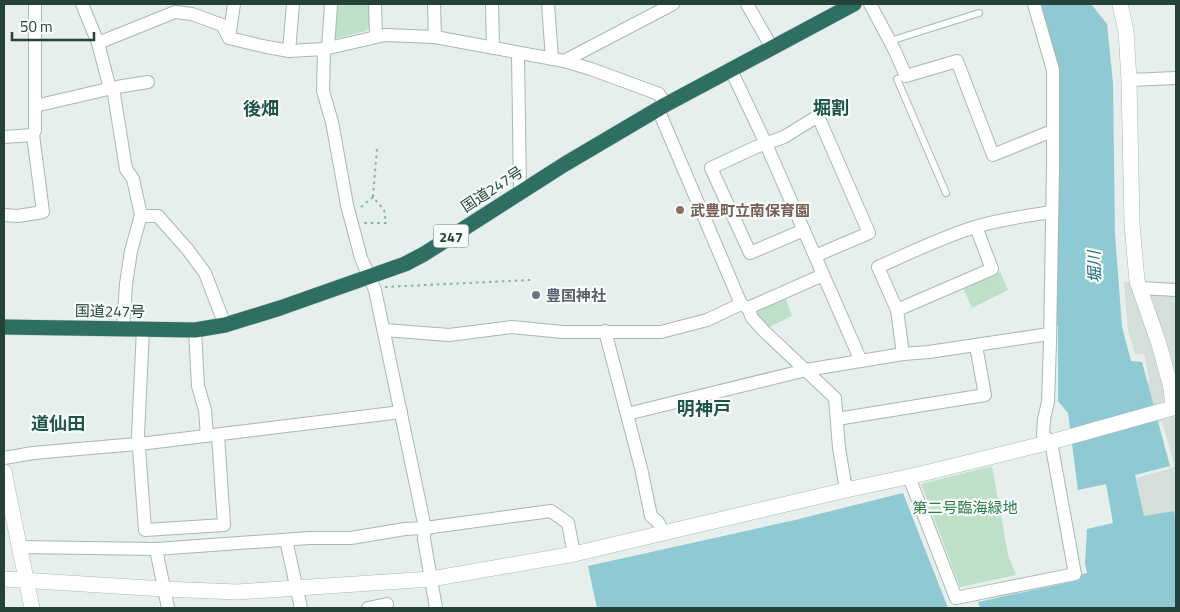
<svg xmlns="http://www.w3.org/2000/svg" width="1180" height="612" viewBox="0 0 1180 612" font-family="'Titillium Web','Noto Sans JP',sans-serif">
<rect width="100%" height="100%" fill="#e6efeb"/>
<polygon fill="#d4dfda" points="1124,282 1176,283 1176,522 1173,511 1144,517 1136,478 1175,467 1162,422 1153,424 1146,396 1149,380 1144,354 1135,353 1128,330"/>
<g fill="#bfe0c8">
<polygon points="357,4 369,4 370,26 366,31 333,39 335,6"/>
<polygon points="1000,272 1008,290 972,308 963,288"/>
<polygon points="785,297 792,316 769,327 758,316 757,310"/>
<polygon points="992,466 1008,555 1016,575 960,587 921,484"/>
</g>
<g fill="#8ec9d4">
<polygon points="1037,4 1091,4 1107,24 1113,83 1115,234 1122,327 1131,361 1142,362 1170,466 1135,475 1144,516 1174,511 1176,522 1176,608 980,608 978,602 1080,580 1079,575 1087,573 1085,563 1087,529 1113,523 1106,484 1078,490 1068,413 1058,401 1058,326 1055,322 1060,77 1058,66"/>
<polygon points="903,493 948,608 597,608 588,566 795,520"/>
</g>
<g fill="none" stroke-linecap="round" stroke-linejoin="round">
<defs>
<g id="lane">
<polyline points="890,41 979,13"/>
<polyline points="906,76 897,79 946,193"/>
</g>
<g id="street">
<polyline points="82,4 98,43 110,89"/>
<polyline points="375,4 376,36"/>
<polyline points="434,4 435,37"/>
<polyline points="492,4 493,48"/>
<polyline points="548,4 552,59"/>
<polyline points="747,4 772,48"/>
<polyline points="870,4 894,49 906,76 957,61 993,155 1052,131"/>
<polyline points="229,38 234,4"/>
<polyline points="98,43 175,12 192,14 222,25 229,38 262,46 289,51 324,49 385,35 435,37 564,61 591,69 659,94 665,105"/>
<polyline points="328,48 331,4"/>
<polyline points="324,49 323,91 332,122 347,205 361,258 375,290 425,528 424,539 436,608"/>
<polyline points="289,51 293,4"/>
<polyline points="518,53 520,192"/>
<polyline points="564,61 673,4"/>
<polyline points="731,70 766,144 861,361"/>
<polyline points="1129,80 1176,78"/>
<polyline points="113,88 126,169 133,179 141,215 131,251 126,284 123,329"/>
<polyline points="35,106 117,87 148,82"/>
<polyline points="658,109 741,304 748,308 752,318 764,331 835,398 839,448 846,490"/>
<polyline points="4,137 33,135"/>
<polyline points="4,215 18,216 43,212 33,135 35,130 35,4"/>
<polyline points="141,215 143,216 158,216 188,250 205,273 225,325"/>
<polyline points="804,230 750,253 711,168 756,147 784,137 818,116 869,233 815,256"/>
<polyline points="1140,288 1176,290"/>
<polyline points="748,308 823,275"/>
<polyline points="897,310 992,269 976,227"/>
<polyline points="143,329 138,435 145,530 224,525 218,435"/>
<polyline points="195,330 198,386 205,410 207,436"/>
<polyline points="384,330 449,335 512,327 563,332 661,332 707,320 741,304"/>
<polyline points="605,331 641,468 651,516 658,522 663,532"/>
<path d="M903,354L897,310L878,267C910,253 942,237 975,227C1000,219 1026,216 1052,212"/>
<polyline points="627,414 806,370 903,354 929,352 1049,334"/>
<polyline points="837,419 985,395 976,346"/>
<polyline points="4,458 33,453 148,443 401,412"/>
<polyline points="909,477 956,598 1075,574 1051,442 1043,435 1044,419 1048,402 1050,342 1053,168 1053,70 1034,4"/>
<polyline points="286,540 301,608"/>
<polyline points="19,547 156,549 309,538 351,538 405,529 425,528 551,511 568,523 574,554"/>
<polyline points="156,549 168,608"/>
<polyline points="368,608 387,604"/>
</g>
<g id="secondary">
<polyline points="1120,4 1126,31 1129,80 1132,224 1137,281 1159,344 1171,388 1173,407"/>
<polyline points="4,472 32,608"/>
<polyline points="4,579 164,589 237,592 431,579 574,554 846,490 921,474 1051,442 1176,407"/>
</g>
<polyline id="highway" points="4,327 195,330 225,325 280,308 405,264 424,254 565,164 665,105 854,4"/>
</defs>
<use href="#lane" stroke="#a8b8b2" stroke-width="8"/>
<use href="#street" stroke="#a8b8b2" stroke-width="14"/>
<use href="#secondary" stroke="#a4bbb3" stroke-width="16"/>
<use href="#highway" stroke="#c2cac8" stroke-width="16"/>
<g stroke="#86b3a5" stroke-width="2" stroke-dasharray="2.5 4" stroke-linecap="butt">
<polyline points="373,197 377,148"/>
<polyline points="361,207 373,197 384,210 386,223 364,223"/>
<polyline points="385,287 530,280"/>
</g>
<use href="#lane" stroke="#fff" stroke-width="6"/>
<use href="#street" stroke="#fff" stroke-width="12"/>
<use href="#secondary" stroke="#fff" stroke-width="15"/>
<use href="#highway" stroke="#2f6f62" stroke-width="15"/>
</g>
<circle fill="#8d6e63" stroke="#f7fbf9" stroke-width="2" cx="680" cy="210" r="5"/>
<circle fill="#6b7280" stroke="#f7fbf9" stroke-width="2" cx="536" cy="295" r="5"/>
<g text-anchor="middle" dominant-baseline="central" stroke-width="4.5" stroke-linejoin="round" paint-order="stroke">
<rect fill="#f7fbf9" stroke="#637a73" stroke-width="1" x="433.5" y="224.5" width="35" height="23" rx="4"/>
<g font-size="14" font-weight="bold" fill="#24423a">
<text x="451" y="236">247</text>
</g>
<g font-size="15" fill="#24423a" stroke="#f7fbf9">
<text transform="translate(492 189) rotate(-33)">国道247号</text>
<text transform="translate(110 311) rotate(1)">国道247号</text>
</g>
<g font-size="15" font-weight="bold" fill="#785e54" stroke="#f7fbf9" text-anchor="start">
<text x="690" y="210">武豊町立南保育園</text>
</g>
<g font-size="15" font-weight="bold" fill="#5b616d" stroke="#f7fbf9" text-anchor="start">
<text x="546" y="295">豊国神社</text>
</g>
<g font-size="15" fill="#2d7a4b" stroke="#f7fbf9">
<text x="965" y="507">第二号臨海緑地</text>
</g>
<g font-size="16" font-style="italic" fill="#1c6f80" stroke="#f7fbf9">
<text transform="translate(1094 267) rotate(-92)">堀川</text>
</g>
<g font-size="18" font-weight="bold" fill="#1f5548" stroke="#f7fbf9">
<text x="831" y="107">堀割</text>
<text x="261" y="108">後畑</text>
<text x="704" y="408">明神戸</text>
<text x="58" y="423">道仙田</text>
</g>
</g>
<rect width="1180" height="612" fill="none" stroke="#24423a" stroke-width="10"/>
<path d="M12 32v8h82v-8" fill="none" stroke="#24423a" stroke-width="2.5"/>
<text x="20" y="32" font-size="15" fill="#24423a" stroke="#f7fbf9" stroke-width="4" paint-order="stroke">50 m</text>
</svg>
